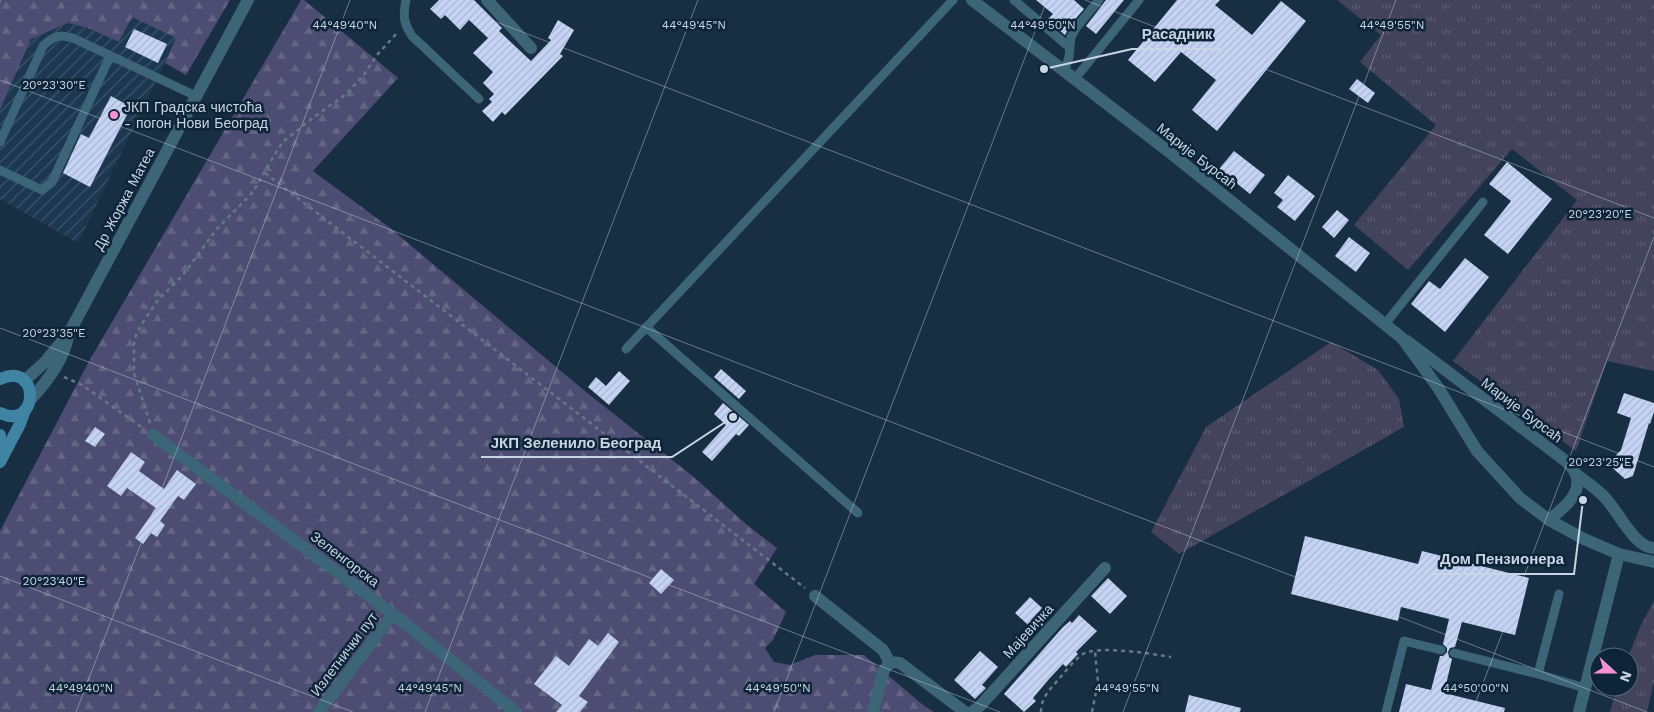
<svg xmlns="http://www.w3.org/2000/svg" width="1654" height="712" viewBox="0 0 1654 712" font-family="'Work Sans',sans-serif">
<defs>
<pattern id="industrial-furrows" width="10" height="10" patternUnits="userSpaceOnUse" patternTransform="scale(1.25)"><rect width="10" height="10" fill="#1c3851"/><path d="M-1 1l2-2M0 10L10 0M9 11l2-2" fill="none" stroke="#3c546a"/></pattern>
<pattern id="grass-tufts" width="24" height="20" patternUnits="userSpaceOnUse" patternTransform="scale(1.25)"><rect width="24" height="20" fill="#43435b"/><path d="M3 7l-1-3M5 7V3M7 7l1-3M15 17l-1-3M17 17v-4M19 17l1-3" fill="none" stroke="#5d5d72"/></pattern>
<pattern id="forest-firs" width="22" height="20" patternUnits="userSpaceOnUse" patternTransform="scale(1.25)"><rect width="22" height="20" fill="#4d4c72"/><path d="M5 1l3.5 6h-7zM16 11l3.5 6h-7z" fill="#656586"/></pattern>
<pattern id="building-hatch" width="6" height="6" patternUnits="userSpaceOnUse" patternTransform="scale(1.25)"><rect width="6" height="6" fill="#c5d3f4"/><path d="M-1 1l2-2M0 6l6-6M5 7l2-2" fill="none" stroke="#aab6d1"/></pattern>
</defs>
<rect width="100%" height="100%" fill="#182e43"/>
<polygon fill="url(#industrial-furrows)" points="132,17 177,38 78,243 0,199 0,110 31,39 68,23 88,28 119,42"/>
<g fill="url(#grass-tufts)">
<polygon points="1337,0 1654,0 1654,371 1607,361 1576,451 1453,361 1577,200 1512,149 1408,270 1354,225 1436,125 1360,62 1381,35"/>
<polygon points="1331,342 1378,370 1399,399 1404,427 1179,554 1151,532 1206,427"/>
<polygon points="1654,601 1654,681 1647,712 1610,712 1617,687 1629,687 1628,657 1641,625"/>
</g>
<g fill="url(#forest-firs)">
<polygon points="0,0 230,0 186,75 165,63 176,38 132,17 119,42 88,28 68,23 31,39 0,110"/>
<polygon points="301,0 304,0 398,78 313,171 390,228 586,392 695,478 746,524 777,548 754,584 786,612 773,640 765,648 774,662 790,665 815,655 864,655 923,705 934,712 0,712 0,531 88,363"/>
</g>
<g fill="url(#building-hatch)">
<polygon points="439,0 474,0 502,28 499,31 531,61 551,40 548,38 558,20 574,30 560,54 563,56 505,115 502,112 493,122 482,111 492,102 489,99 494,94 483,83 493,72 473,53 488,38 469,20 460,30 445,15 441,19 430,9"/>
<polygon points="1036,0 1074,0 1084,9 1071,24 1065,35 1047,20 1053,14"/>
<polygon points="1106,0 1124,0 1096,34 1086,26"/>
<polygon points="1177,0 1220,0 1215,5 1252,35 1281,1 1306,21 1217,131 1192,110 1216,80 1181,52 1155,82 1128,60"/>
<polygon points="134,29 167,44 158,63 125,47"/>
<polygon points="1357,79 1375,93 1368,103 1349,89"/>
<polygon points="111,96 131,107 90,187 63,173 81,134 89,138"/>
<polygon points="1234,151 1265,175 1250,194 1219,169"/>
<polygon points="1507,162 1552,199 1508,254 1484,235 1511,201 1489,184"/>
<polygon points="1288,175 1315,196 1295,221 1277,207 1283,200 1274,193"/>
<polygon points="1337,210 1349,220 1334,238 1322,227"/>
<polygon points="1349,237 1370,253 1356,272 1335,256"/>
<polygon points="1465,258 1489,277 1445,332 1411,304 1429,281 1440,289"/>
<polygon points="721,369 746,391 739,399 714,377"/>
<polygon points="619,371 630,381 609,405 588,387 596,377 606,386"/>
<polygon points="1624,393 1654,403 1654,412 1650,424 1649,423 1633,476 1625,479 1608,464 1621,450 1631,418 1617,413"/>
<polygon points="723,403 749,425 739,436 736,434 712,461 702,452 726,425 714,414"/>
<polygon points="95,427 105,434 95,447 85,441"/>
<polygon points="131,452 145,462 139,471 164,489 177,470 196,484 184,500 178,496 160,521 165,525 157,537 151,533 143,544 135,538 156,508 127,488 121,496 107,486"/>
<polygon points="1305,536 1418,564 1422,551 1529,578 1515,635 1462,622 1455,647 1450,648 1448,652 1449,657 1452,659 1444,693 1505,708 1504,712 1399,712 1406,684 1431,690 1440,656 1443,656 1447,652 1447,648 1443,644 1449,619 1401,607 1398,621 1291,594"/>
<polygon points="661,569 674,580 661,594 649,583"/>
<polygon points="1108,578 1127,596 1110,614 1091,596"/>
<polygon points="1030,597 1051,616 1036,632 1015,613"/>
<polygon points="1079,615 1097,631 1076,652 1078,654 1066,667 1063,664 1049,679 1033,698 1036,701 1024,712 1004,694 1063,627 1070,621 1072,623"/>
<polygon points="608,633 619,642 579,696 588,702 580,712 556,712 562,705 534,684 556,656 569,666 589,639 598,646"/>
<polygon points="980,651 998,667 982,685 986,688 975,699 954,680"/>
<polygon points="1189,695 1241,708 1240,712 1185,712"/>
</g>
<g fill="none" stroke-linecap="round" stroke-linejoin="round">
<g stroke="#657789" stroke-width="2.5" stroke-dasharray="4 4" stroke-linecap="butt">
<polyline points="265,173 805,588"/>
<polyline points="64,377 82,385 143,428"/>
<polyline points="150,423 134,373 134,344 136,335 143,322 158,300 183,275 216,230 253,192 278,149 285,140 314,117 345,95 363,76 377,55 397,33"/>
<path d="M1041,712C1041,698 1050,689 1059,679C1066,671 1074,660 1083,654C1098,645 1153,654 1171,657"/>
<polyline points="1092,712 1098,682 1095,652"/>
</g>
<g stroke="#3c6578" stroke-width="9">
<path d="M406,0C403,16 403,22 412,36L479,99"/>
<polyline points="1014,0 1069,47"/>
<polyline points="1064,72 1069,57 1071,37 1076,28 1099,0"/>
<polyline points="1074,80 1139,0"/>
<path d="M0,142L43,46C53,36 59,34 73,38L196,96"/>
<polyline points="0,170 42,190 52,182 110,56"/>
<polyline points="1385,324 1483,202"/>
<polyline points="646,327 858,513"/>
<polyline points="626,349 953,0"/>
<polyline points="1559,594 1538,674 1585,688"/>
<polyline points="1454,653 1538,674"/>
<polyline points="1386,712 1404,641 1441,650"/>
</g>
<g stroke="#3c6578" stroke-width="12">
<polyline points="487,0 531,48"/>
<path d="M1407,341L1567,462C1570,466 1575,470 1576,475C1583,494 1562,509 1549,520"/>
<polyline points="153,435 393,614 516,712"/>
<path d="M1577,475C1588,483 1599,490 1607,500C1619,513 1635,548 1654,548"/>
<polyline points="815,596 883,650 890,663"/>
<polyline points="319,712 393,614"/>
<path d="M873,712L884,670C888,663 892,661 900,663L965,712"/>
<polyline points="972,712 980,706 1105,568"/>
<polyline points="1579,712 1619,554"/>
</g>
<g stroke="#3c6578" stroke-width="12">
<polyline points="972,0 1168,151 1402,338 1439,389 1477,451 1520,498 1549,520 1584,539 1619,554 1654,562"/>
<polyline points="24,381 44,363 69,333 248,0"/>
<path d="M31,399C47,382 63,361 68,337"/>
</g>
<g stroke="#3f84a3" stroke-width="12">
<path d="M0,379C41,360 39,432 0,413"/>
<polyline points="0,435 0,444"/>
<polyline points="0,462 20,424 25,410"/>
</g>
</g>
<path fill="none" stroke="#c8d5e3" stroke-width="1" stroke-opacity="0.45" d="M439,0L1654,467M1085,0L1654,218M0,2L1,0M0,80L1647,712M0,328L1000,712M0,576L353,712M76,712L350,0M425,712L698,0M774,712L1047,0M1123,712L1396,0M1472,712L1654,237"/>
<circle fill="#f591d3" stroke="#0e2438" stroke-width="2" cx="114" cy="115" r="5"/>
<g text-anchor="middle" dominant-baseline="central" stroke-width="5" stroke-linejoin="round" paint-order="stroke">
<g font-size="14" fill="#c8d5e3" stroke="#0e2438" text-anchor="start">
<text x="124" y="107">ЈКП Градска чистоћа<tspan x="124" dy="16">- погон Нови Београд</tspan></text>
</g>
<g font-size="14" fill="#c8d5e3" stroke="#0e2438">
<text transform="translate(1197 156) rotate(38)">Марије Бурсаћ</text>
<text transform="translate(124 199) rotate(-62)">Др Жоржа Матеа</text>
<text transform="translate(1522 410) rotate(37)">Марије Бурсаћ</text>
<text transform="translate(345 559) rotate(37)">Зеленгорска</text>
<text transform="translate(1028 631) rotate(-48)">Мајевичка</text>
<text transform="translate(344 654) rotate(-53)">Излетнички пут</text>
</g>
</g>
<g font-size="12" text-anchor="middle" fill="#c8d5e3" stroke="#0e2438" stroke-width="5" stroke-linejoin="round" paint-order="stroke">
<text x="345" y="29">44°49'40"N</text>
<text x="694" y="29">44°49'45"N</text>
<text x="1043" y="29">44°49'50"N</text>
<text x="1392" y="29">44°49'55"N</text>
<text x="54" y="89">20°23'30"E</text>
<text x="1600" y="218">20°23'20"E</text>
<text x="54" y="337">20°23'35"E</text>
<text x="1600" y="466">20°23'25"E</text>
<text x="54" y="585">20°23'40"E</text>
<text x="81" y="692">44°49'40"N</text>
<text x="430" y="692">44°49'45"N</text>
<text x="778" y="692">44°49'50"N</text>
<text x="1127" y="692">44°49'55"N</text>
<text x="1476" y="692">44°50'00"N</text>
</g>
<path fill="none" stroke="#c8d5e3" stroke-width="2" d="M1044 69L1132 49H1222M733 417L672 457H481M1583 500L1574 574H1430"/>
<g fill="#c8d5e3" stroke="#0e2438" stroke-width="2">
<circle cx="1044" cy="69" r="5"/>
<circle cx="733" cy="417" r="5"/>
<circle cx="1583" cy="500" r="5"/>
</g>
<g font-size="15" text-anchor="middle" font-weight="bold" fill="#c8d5e3" stroke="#0e2438" stroke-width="5" stroke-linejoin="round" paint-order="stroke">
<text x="1177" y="39">Расадник</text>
<text x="576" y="448">ЈКП Зеленило Београд</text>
<text x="1502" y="564">Дом Пензионера</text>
</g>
<g transform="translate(1614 672) rotate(111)"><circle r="24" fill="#0e2438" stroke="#586b7c"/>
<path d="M0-4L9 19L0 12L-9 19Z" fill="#f591d3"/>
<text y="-8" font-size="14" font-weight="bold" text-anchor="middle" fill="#c8d5e3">N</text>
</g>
</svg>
